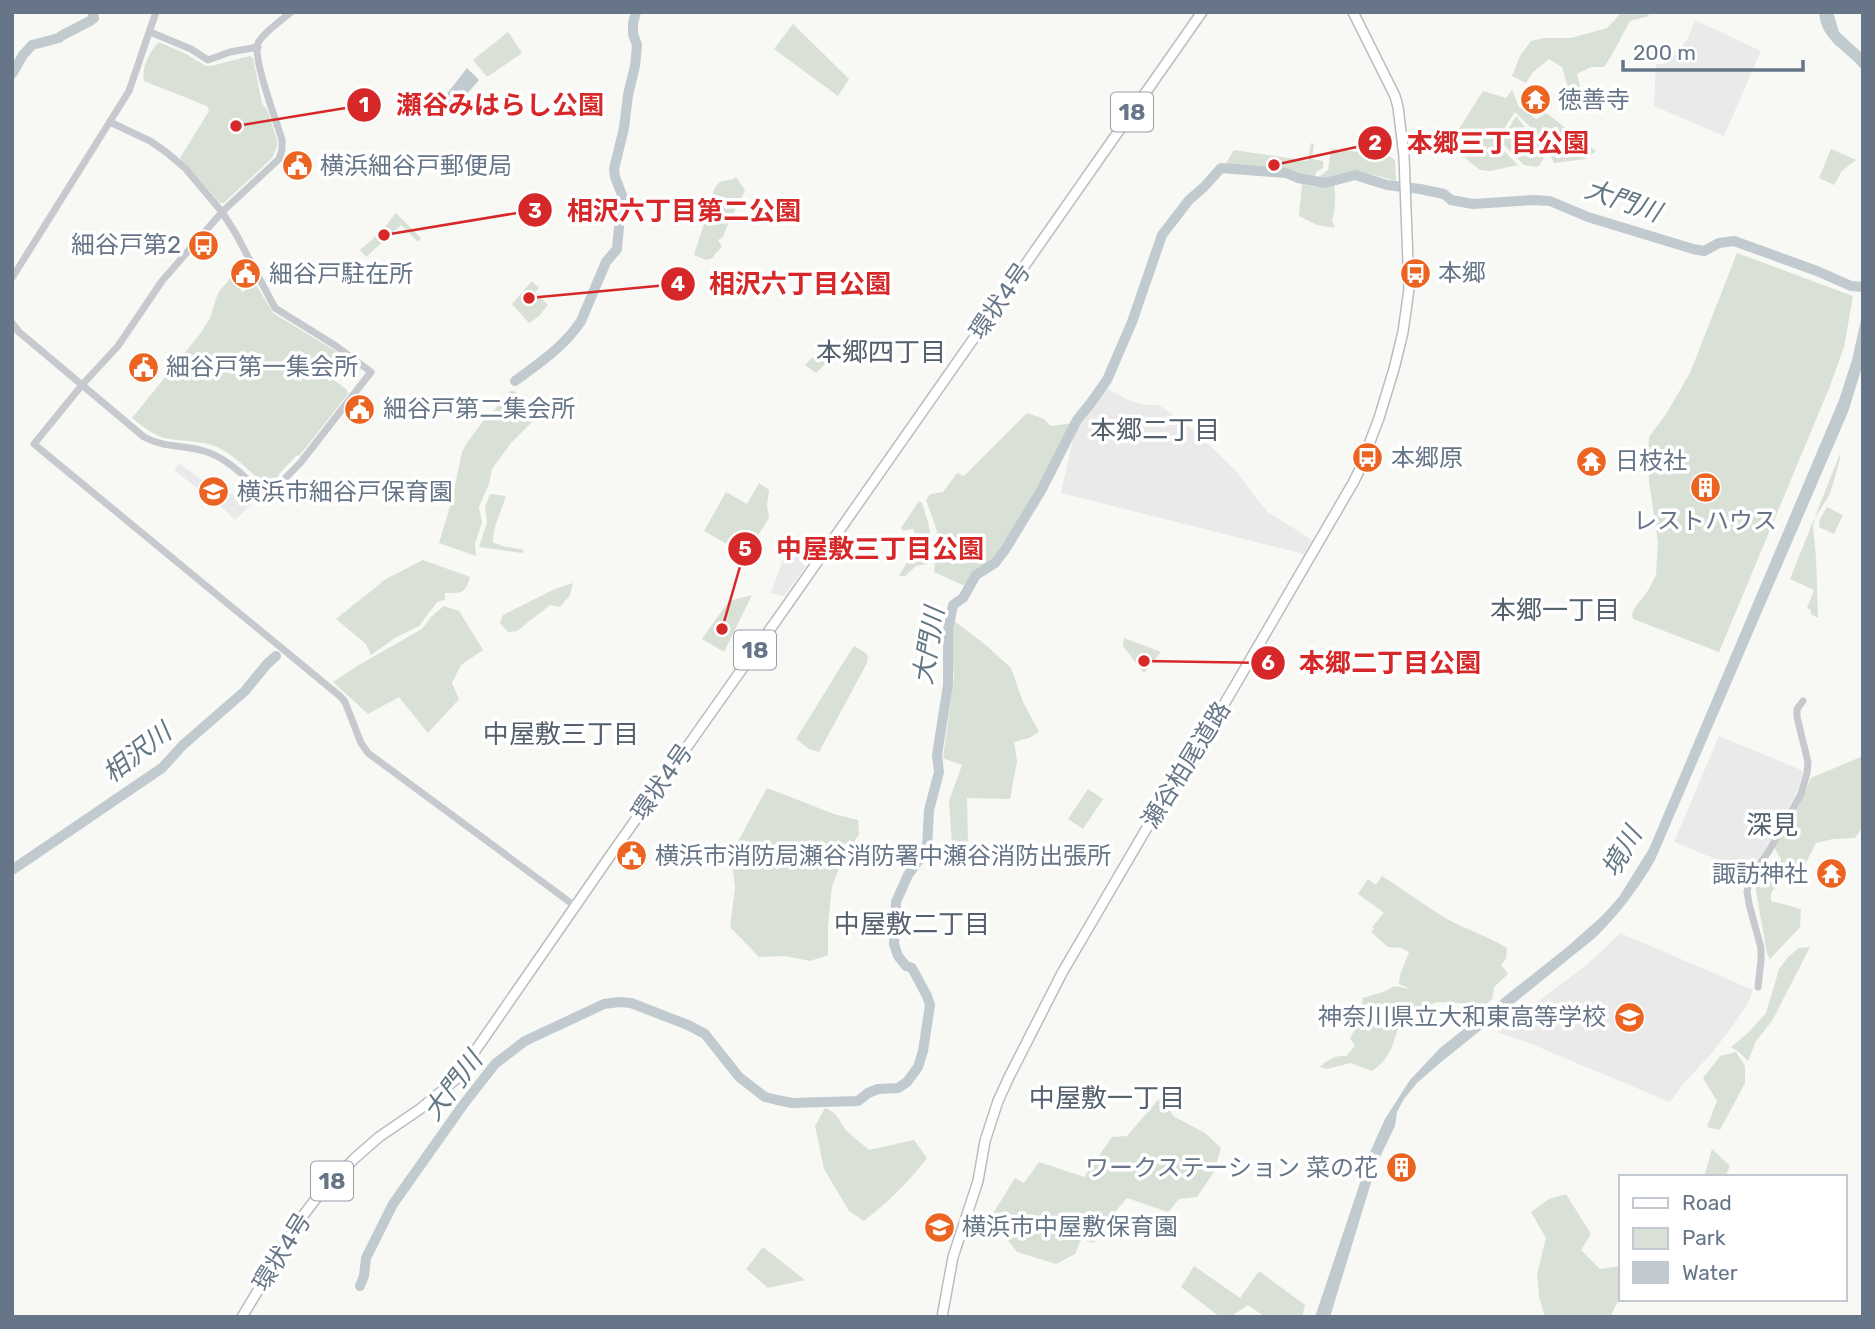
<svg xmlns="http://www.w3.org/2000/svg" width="1875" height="1329" viewBox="0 0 1875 1329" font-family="Rubik,'Noto Sans JP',sans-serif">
<rect width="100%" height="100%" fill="#f8f8f5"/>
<g fill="#e9eae9">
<polygon points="1695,20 1761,51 1724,136 1654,106 1656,64 1664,64 1677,53 1688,38"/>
<polygon points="1106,388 1128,400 1145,405 1159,405 1196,432 1236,471 1260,503 1268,512 1312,540 1304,554 1061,493 1074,434"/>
<polygon points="180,464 209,485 233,495 257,498 257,499 235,520 224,509 174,470"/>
<polygon points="791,544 805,567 784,596 771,593 786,551 788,551"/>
<polygon points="1719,736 1801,770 1803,772 1798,790 1759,860 1750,871 1747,872 1674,842"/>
<polygon points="1620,933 1753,990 1747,1005 1731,1028 1712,1053 1683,1084 1670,1102 1524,1041 1497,1032 1584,967 1607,946"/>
</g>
<g fill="#d9e0d6">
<path d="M1622,12H1647L1649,16L1630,21C1621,36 1615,52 1604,67H1591L1577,74L1583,98L1569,92L1562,67L1549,59L1532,73L1526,83L1512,76L1520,56L1531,41L1544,38H1571L1607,28Z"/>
<polygon points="793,24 849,79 838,96 774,49"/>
<polygon points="508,32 522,53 487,77 473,60"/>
<path d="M159,42L186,54L206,66H211L250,56L253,58L262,103L268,112L277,140V146L272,158L224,203H220L180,158L209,111L207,106L144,81C141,68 150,51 159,42Z"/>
<polygon points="1512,90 1519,107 1536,119 1546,113 1596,151 1585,159 1554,163 1543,140 1515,112 1495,142 1518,165 1490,171 1480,170 1455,150 1450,143 1483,91 1506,98"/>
<polygon points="1516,116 1546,155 1538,167 1524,165 1501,142"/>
<polygon points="1311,143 1314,144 1312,159 1323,161 1323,168 1316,172 1314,180 1267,171 1222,170 1234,150 1308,161"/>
<path d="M1331,149L1388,155L1395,160L1396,181C1375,175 1354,169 1333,176C1335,190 1337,207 1332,220L1335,228L1317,225L1299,216L1302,184L1316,187L1320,176L1328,170Z"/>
<polygon points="1831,149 1856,160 1842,171 1834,185 1819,178"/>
<path d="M736,177L745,190C738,206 728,221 723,237L718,240L722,247L715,254L713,258L706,260L694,255L704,224L720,221L723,215L709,208C714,193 713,179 731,180Z"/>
<polygon points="396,213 421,238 418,242 401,225 366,257 360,250 381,232"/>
<polygon points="1737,253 1853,296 1844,347 1830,386 1719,652 1633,619 1632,614 1634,609 1649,589 1656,575 1658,542 1649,482 1648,451 1649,437 1666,414 1690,373"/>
<path d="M233,275L242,292L256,285L273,313L337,352L339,359L328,375L347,390L348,394L300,455L296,456L279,474V477L271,487L267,486C252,474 237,457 219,448C203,440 187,442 170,439C155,437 143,427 132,418L200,334L210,318L218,293Z"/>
<polygon points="532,281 539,288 535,292 548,305 538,317 529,323 512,304"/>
<polygon points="825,345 837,352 816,373 805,365"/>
<polygon points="510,391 514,391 536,408 537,407 543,411 511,443 492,469 489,484 479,507 482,522 475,544 476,556 439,543 452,500 462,452 466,444 490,412 492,413"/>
<polygon points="1027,413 1044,419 1051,426 1073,423 1039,488 1023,512 1004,549 994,562 982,569 967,587 934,572 937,531 926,500 930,494 943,492 957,473 964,476"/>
<polygon points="1840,454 1840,459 1830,494 1816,516 1815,516 1813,527 1816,557 1818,618 1811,614 1811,610 1807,608 1814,590 1790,579"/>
<polygon points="759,483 769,490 767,506 769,518 746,555 704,531 726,492 747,504"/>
<path d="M490,494L506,496C501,512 493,526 493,542L502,546L524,550L522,553L479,547L487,522L485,507Z"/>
<path d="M919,501L922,503C929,524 935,542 928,564L916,566L905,576H899C908,560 920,546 913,529L903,531L901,528Z"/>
<polygon points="1827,507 1843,515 1834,534 1819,527 1820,519"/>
<path d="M423,560L470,577C465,594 462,593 445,593V600L437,602L419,626L395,638L371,655L366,644L336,619L386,579Z"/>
<polygon points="573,583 570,595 560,607 550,605 517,631 508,632 500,623 503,615 555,589"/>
<polygon points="752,595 724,652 702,639 729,601"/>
<polygon points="444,606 459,611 483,650 461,665 452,683 459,699 428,733 399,697 368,714 333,682 359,665 422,629 431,617"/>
<polygon points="949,619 957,623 987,646 1011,668 1023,702 1039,732 1029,738 1014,742 1017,761 1010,799 967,798 968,843 952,844 949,801 962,765 943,758 954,678"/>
<polygon points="1124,638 1161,652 1144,673 1123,646"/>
<path d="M854,646L864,652L868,656L867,663L819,752L809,749L796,739C816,708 834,676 854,646Z"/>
<polygon points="1863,756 1863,827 1855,838 1833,839 1816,843 1800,874 1783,876 1771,893 1771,901 1801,909 1800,927 1770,959 1767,954 1755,885 1761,888 1775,871 1781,859 1774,847 1795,813 1811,778"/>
<polygon points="767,788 834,814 858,820 859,834 842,861 832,886 828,926 828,955 810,961 785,956 759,957 730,927 735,888 731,854"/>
<polygon points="1088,789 1103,799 1083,829 1068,819"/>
<path d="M1382,876C1404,890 1425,906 1447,919C1467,930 1488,936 1507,948L1506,959L1501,965L1508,974L1494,987L1492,999L1483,1007L1460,1003L1436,1002L1400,1019C1395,1039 1391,1059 1372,1071L1350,1063L1327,1069L1320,1067C1325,1061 1338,1054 1346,1056L1355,1046L1350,1038L1357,1026L1363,998L1386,991L1394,986L1411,989L1399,984L1400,975L1409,952L1401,948L1388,947L1371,932L1374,929L1372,927L1383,914V912L1358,894L1368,879L1376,885Z"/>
<polygon points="1810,947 1772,1021 1756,1041 1748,1061 1739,1052 1731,1047 1749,1032 1766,1013 1779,969 1789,956 1799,948"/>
<polygon points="1736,1052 1745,1066 1745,1083 1720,1130 1707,1127 1717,1101 1703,1078 1720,1056"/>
<polygon points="1163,1098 1173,1116 1205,1133 1221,1148 1214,1172 1197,1197 1179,1199 1168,1212 1127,1198 1109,1219 1094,1243 1081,1239 1075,1254 1056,1264 1017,1252 1001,1231 989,1220 1015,1178 1024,1183 1039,1162 1084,1177 1112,1137 1127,1136 1159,1099"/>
<path d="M825,1108C841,1114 839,1125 850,1134C856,1140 863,1144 869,1150L914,1140L927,1158C908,1183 888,1202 864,1221L849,1211L824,1169L815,1126Z"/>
<polygon points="1712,1149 1730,1166 1725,1177 1704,1177"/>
<polygon points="1566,1194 1591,1234 1581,1250 1600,1269 1621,1266 1621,1295 1610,1317 1545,1317 1539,1296 1537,1274 1546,1238 1531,1212 1549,1199"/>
<polygon points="763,1247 805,1280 768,1288 746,1269"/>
<polygon points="1194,1266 1240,1298 1259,1271 1305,1305 1302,1317 1265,1317 1248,1305 1230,1317 1220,1317 1181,1287"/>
</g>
<g fill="#c0cacf">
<path d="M1819,12H1833L1839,32L1863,54V71C1847,50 1821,42 1819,12Z"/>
<polygon points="467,68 479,80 458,104 442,100"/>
<path d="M1863,311V364L1848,412L1655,860C1639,888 1619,914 1596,937L1440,1063L1417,1083L1404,1099L1397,1112L1395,1126L1377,1163L1330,1317H1315L1371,1150L1385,1119L1410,1080L1440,1048L1567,947L1602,916L1619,897L1649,849L1839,400L1852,360Z"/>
</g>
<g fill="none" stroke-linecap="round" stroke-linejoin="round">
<g stroke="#c0cacf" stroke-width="10">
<polyline points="12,74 23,55 32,45 59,38 61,36 90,21 94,18 93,14"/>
<path d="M515,381C538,364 565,346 581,321L606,262L617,249L622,195L615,177L614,169L624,128L628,95L635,66L637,45L633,34V23L636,12"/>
<polyline points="12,870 162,768 183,745 245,691 267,664 276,656"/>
<polyline points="360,1286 364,1276 366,1258 393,1204 463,1105 495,1064 525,1041 604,1004 619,1002 631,1003 688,1025 705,1034 739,1077 765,1097 777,1100 792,1103 858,1101 868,1093 878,1089 898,1088 907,1082 918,1067 923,1051 930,1005 927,996 912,968 906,966 898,956 894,944 896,902 908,875 927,848 929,810 939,772 937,755 948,685 948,630 953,605 963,598 976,575 995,563 1005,550 1042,489 1077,420 1090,404 1107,380 1132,322 1162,235 1189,200 1204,187 1221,168 1286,173 1298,178 1325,183 1355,175 1387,185 1420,189 1444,194 1451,200 1473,204 1532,200 1550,201 1588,217 1693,249 1704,251 1719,243 1734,241 1817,271 1851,286 1863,287"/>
</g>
<defs>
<g id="major">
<polyline points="242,1317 302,1217 321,1192 355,1158 379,1137 420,1109 455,1080 610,856 790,601 1202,12"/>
<polyline points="942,1317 953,1257 978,1181 985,1141 998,1101 1009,1077 1062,973 1145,831 1187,768 1353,483 1359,471 1379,418 1394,369 1403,332 1409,289 1404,156 1398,107 1395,96 1353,12"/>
</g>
</defs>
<use href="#major" stroke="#b9bdc1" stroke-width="12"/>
<g stroke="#c6c9cd" stroke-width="7">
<path d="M291,12C283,19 262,34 258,43C252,58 277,122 282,140V150L279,159L222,212L162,281L118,346L82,385L34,444L341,697L345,702L361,743L368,753L575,906"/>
<polyline points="150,32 191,49 208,60 230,52 258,47"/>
<polyline points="12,278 129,91 156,12"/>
<path d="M12,323L19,332L144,437C167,449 181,444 204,451C229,458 248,481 267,497L301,462L371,372L336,346L275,308L236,234L222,212L185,168L166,152L150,141L110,122"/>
<polyline points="1758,987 1761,960 1761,948 1749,904 1747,891 1752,876 1770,849 1801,794 1807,773 1808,762 1797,717 1797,709 1803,701"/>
</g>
<use href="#major" stroke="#fff" stroke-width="9"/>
</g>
<defs>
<symbol id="temple-disc" viewBox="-11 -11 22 22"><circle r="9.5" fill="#eb6422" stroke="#fff"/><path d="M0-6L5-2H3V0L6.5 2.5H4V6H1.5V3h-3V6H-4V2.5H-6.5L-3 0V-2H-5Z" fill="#fff"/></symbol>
<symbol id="civic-disc" viewBox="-11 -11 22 22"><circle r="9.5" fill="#eb6422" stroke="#fff"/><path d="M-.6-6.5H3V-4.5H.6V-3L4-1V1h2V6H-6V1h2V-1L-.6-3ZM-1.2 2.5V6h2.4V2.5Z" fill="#fff"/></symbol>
<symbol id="bus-disc" viewBox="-11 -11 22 22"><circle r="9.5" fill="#eb6422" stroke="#fff"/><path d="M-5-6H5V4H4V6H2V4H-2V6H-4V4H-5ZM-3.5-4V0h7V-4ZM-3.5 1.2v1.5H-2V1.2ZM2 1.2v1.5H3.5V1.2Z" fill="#fff"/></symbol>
<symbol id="building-disc" viewBox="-11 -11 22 22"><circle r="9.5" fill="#eb6422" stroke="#fff"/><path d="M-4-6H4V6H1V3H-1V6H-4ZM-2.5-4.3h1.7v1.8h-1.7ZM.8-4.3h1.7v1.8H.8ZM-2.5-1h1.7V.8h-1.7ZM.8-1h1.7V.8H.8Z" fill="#fff"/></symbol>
<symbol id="school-disc" viewBox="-11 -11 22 22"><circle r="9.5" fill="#eb6422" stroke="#fff"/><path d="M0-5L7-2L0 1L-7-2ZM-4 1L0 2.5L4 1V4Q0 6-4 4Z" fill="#fff"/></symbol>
</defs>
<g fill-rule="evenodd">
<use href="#temple-disc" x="1518" y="82" width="35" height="35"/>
<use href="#civic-disc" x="280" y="148" width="35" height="35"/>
<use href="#bus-disc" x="186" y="228" width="35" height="35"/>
<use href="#bus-disc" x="1398" y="256" width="35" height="35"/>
<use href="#civic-disc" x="228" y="256" width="35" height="35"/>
<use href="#civic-disc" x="126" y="350" width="35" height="35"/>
<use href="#civic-disc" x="342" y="392" width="35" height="35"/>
<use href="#bus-disc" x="1350" y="440" width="35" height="35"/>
<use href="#temple-disc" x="1574" y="444" width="35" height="35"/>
<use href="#building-disc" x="1688" y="470" width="35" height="35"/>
<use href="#school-disc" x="196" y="474" width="35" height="35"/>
<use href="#civic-disc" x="614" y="838" width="35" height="35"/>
<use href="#temple-disc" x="1814" y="856" width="35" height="35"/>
<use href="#school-disc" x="1612" y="1000" width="35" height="35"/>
<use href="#building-disc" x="1384" y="1150" width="35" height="35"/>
<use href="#school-disc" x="922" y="1210" width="35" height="35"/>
</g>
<g text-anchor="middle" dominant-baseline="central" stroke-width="7" stroke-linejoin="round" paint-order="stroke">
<g fill="#fff" stroke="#949fac" stroke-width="2">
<rect x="1111" y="92.5" width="42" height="39" rx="5"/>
<rect x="734" y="630.5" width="42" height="39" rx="5"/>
<rect x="311" y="1161.5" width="42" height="39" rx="5"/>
</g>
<g font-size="23" font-weight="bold" fill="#667688">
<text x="1132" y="112">18</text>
<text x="755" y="650">18</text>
<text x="332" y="1181">18</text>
</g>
<g font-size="24" fill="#667688" stroke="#fff" text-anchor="start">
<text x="1558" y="100">徳善寺</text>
<text x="320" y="166">横浜細谷戸郵便局</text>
<text x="181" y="245" text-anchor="end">細谷戸第2</text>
<text x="1438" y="273">本郷</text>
<text x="269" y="274">細谷戸駐在所</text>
<text x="166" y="367">細谷戸第一集会所</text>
<text x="383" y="409">細谷戸第二集会所</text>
<text x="1391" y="458">本郷原</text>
<text x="1615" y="461">日枝社</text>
<text x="237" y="492">横浜市細谷戸保育園</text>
<text x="1705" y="521" text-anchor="middle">レストハウス</text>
<text x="655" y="856">横浜市消防局瀬谷消防署中瀬谷消防出張所</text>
<text x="1808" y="874" text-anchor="end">諏訪神社</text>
<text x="1606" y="1017" text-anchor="end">神奈川県立大和東高等学校</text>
<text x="1378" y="1168" text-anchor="end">ワークステーション 菜の花</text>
<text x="962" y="1227">横浜市中屋敷保育園</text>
</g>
<g font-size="24" fill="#667688" stroke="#fff">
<text transform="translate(1000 301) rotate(-55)">環状4号</text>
<text transform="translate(1186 765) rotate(-58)">瀬谷柏尾道路</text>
<text transform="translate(662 782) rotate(-55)">環状4号</text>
<text transform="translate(282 1252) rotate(-58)">環状4号</text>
</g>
<g font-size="26" font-style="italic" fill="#627783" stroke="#fff">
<text transform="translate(1623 201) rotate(19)">大門川</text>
<text transform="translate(929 646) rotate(-81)">大門川</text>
<text transform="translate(137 753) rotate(-38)">相沢川</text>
<text transform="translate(1622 852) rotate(-60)">境川</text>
<text transform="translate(453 1086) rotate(-53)">大門川</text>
</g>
<g font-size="26" fill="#54606d" stroke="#fff">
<text x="881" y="352">本郷四丁目</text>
<text x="1155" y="430">本郷二丁目</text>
<text x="1555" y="610">本郷一丁目</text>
<text x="561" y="734">中屋敷三丁目</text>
<text x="1772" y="825">深見</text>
<text x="912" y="924">中屋敷二丁目</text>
<text x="1107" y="1098">中屋敷一丁目</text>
</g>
</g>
<path fill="none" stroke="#d62828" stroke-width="2.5" d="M236 126L364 105M1274 165L1375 143M384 235L535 210M529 298L678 284M722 629L745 549M1144 661L1268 663"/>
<g fill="#d62828" stroke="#fff" stroke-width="2.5">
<circle cx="236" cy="126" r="7"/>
<circle cx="1274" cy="165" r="7"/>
<circle cx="384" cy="235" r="7"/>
<circle cx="529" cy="298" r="7"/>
<circle cx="722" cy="629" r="7"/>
<circle cx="1144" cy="661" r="7"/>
<circle cx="364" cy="105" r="18"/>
<circle cx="1375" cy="143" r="18"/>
<circle cx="535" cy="210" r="18"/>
<circle cx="678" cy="284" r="18"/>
<circle cx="745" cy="549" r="18"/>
<circle cx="1268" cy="663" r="18"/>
</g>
<g font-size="21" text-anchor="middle" font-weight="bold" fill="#fff">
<text x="364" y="112">1</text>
<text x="1375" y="150">2</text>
<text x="535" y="218">3</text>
<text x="678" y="291">4</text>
<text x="745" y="556">5</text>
<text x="1268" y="670">6</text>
</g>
<g font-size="26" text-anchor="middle" font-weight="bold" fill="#d62828" stroke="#fff" stroke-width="7" stroke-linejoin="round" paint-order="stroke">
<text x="500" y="114">瀬谷みはらし公園</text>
<text x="1498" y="152">本郷三丁目公園</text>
<text x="684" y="220">相沢六丁目第二公園</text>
<text x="800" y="293">相沢六丁目公園</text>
<text x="880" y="558">中屋敷三丁目公園</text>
<text x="1390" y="672">本郷二丁目公園</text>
</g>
<rect width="1875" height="1329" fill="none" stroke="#667688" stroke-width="28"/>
<rect x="1619" y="1175" width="228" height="126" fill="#ffffff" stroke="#c2c8cf" stroke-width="2"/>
<rect x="1633" y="1198" width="35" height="10" fill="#ffffff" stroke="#c2c8cf" stroke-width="2"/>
<text x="1682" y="1210" font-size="21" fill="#667688">Road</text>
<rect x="1633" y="1228" width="35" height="21" fill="#d9e0d6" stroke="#c2c8cf" stroke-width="2"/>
<text x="1682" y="1245" font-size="21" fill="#667688">Park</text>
<rect x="1633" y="1262" width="35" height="21" fill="#c0cacf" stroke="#c2c8cf" stroke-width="2"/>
<text x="1682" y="1280" font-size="21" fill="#667688">Water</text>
<path d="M1623 60v10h180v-10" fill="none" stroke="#667688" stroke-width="3.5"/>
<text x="1633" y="60" font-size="21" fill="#667688" stroke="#ffffff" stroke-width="5" paint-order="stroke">200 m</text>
</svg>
